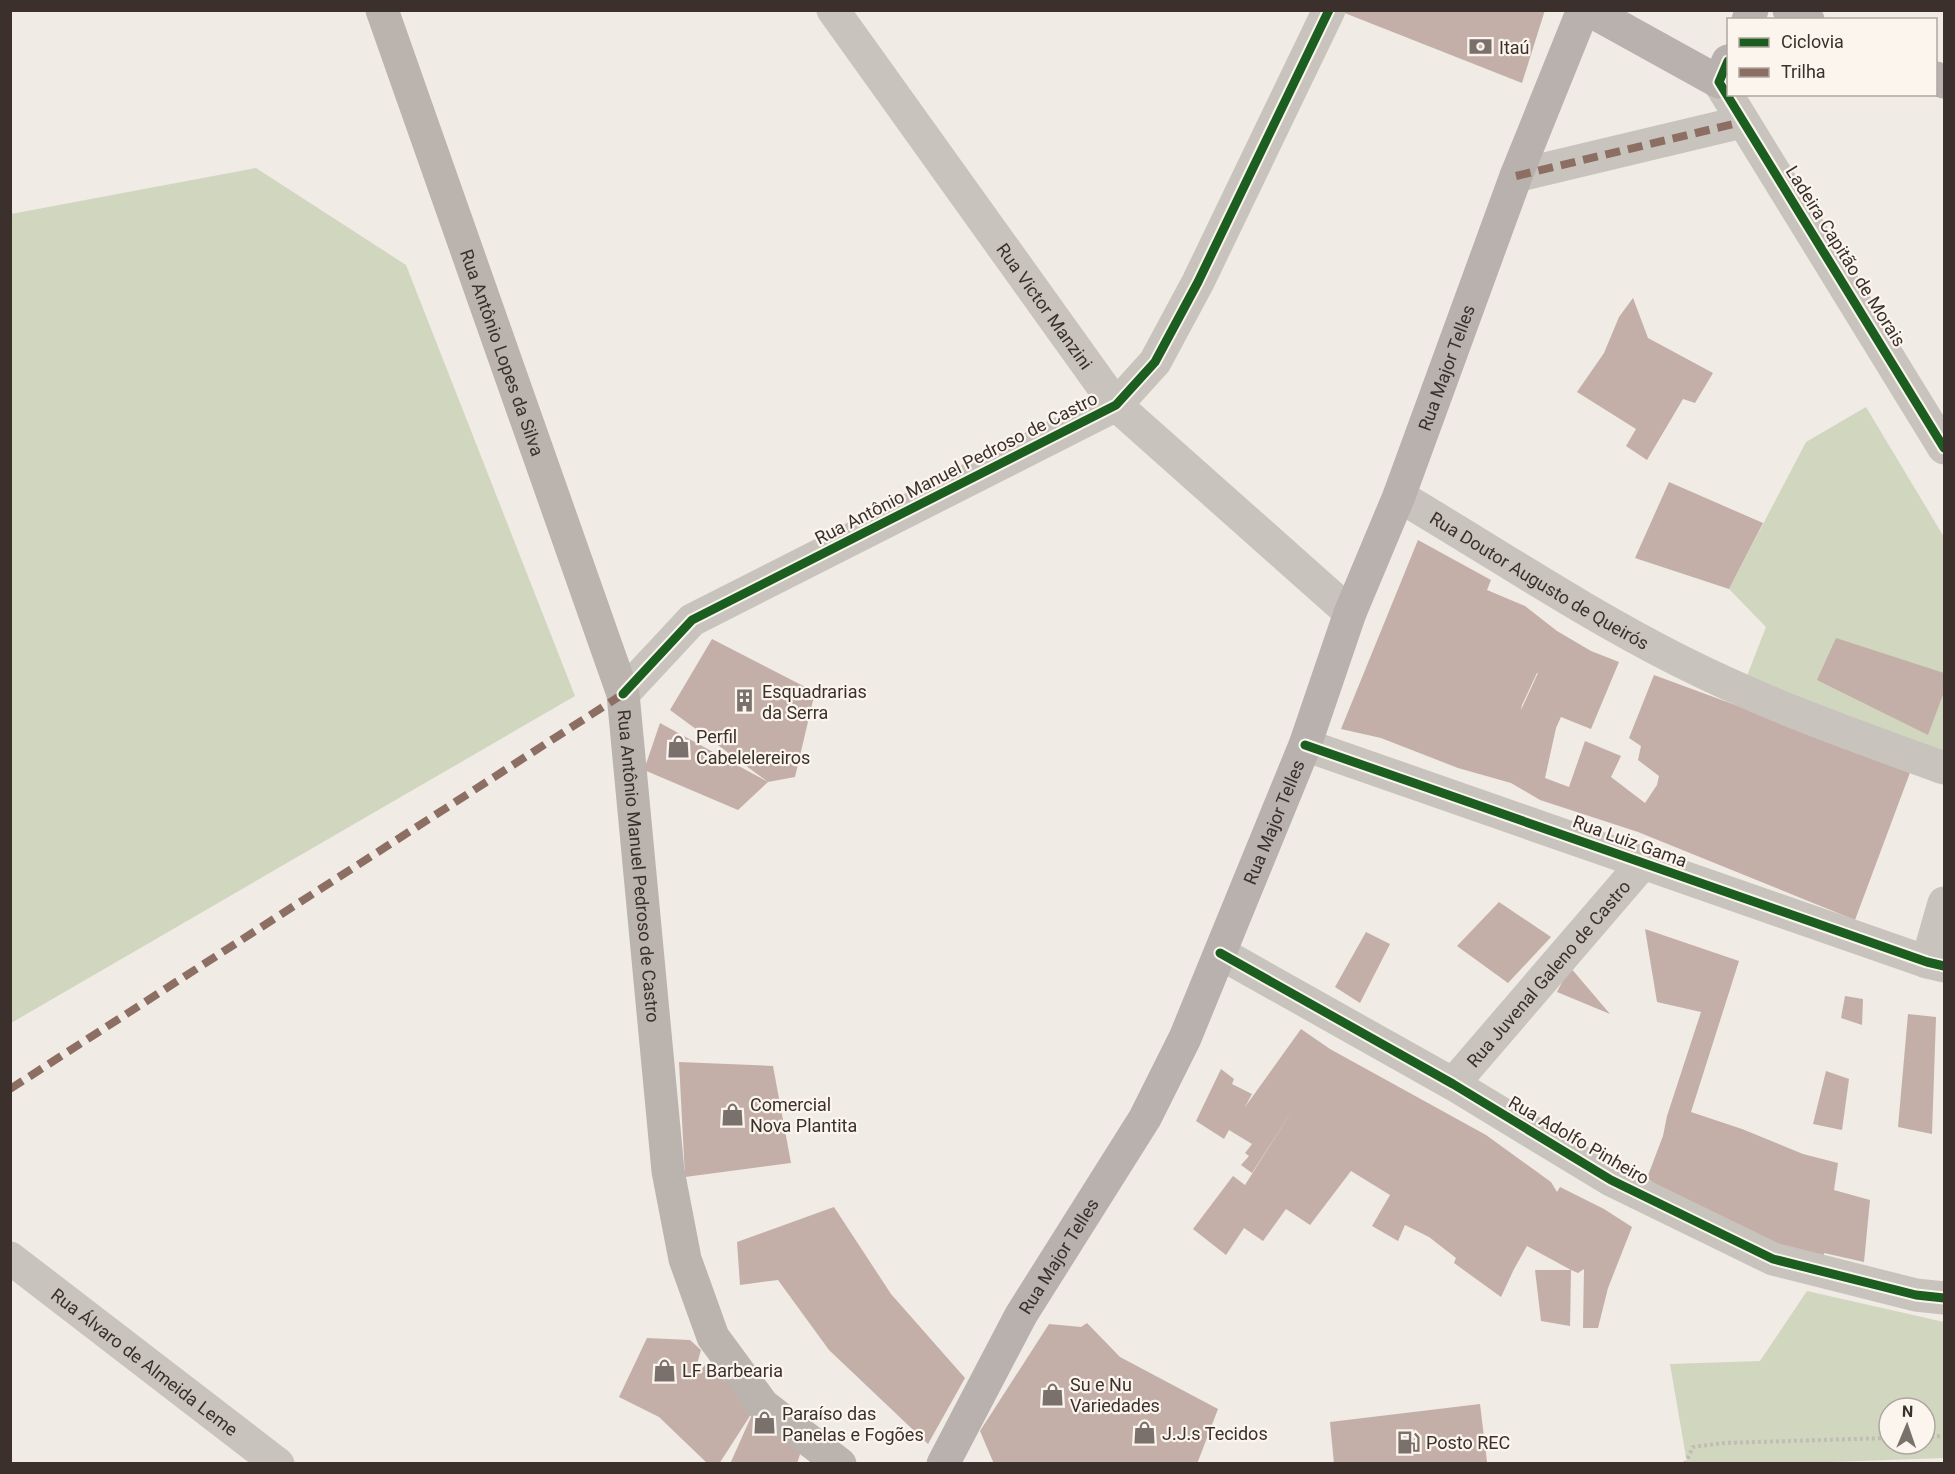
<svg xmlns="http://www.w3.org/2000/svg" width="1955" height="1474" viewBox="0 0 1955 1474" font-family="Roboto,sans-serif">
<rect width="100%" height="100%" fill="#f0ebe5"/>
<g fill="#d1d6bf" fill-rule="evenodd">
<polygon points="256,168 406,265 575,696 11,1023 11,214"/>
<polygon points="1866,407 1944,537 1944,756 1745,681 1766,627 1729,589 1806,442"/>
<path d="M1807,1291L1944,1322V1458L1804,1463H1687L1670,1364L1760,1361ZM1889,1408H1925V1444H1889Z"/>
</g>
<g fill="#c3afa7" fill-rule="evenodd">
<polygon points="1337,10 1545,10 1522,83"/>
<polygon points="1633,298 1648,338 1713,373 1695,403 1683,399 1647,460 1626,446 1636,429 1577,392 1604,353 1619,317"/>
<polygon points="1669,482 1763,523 1729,589 1635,558"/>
<path d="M1418,540L1491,580L1487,590L1525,606L1557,631L1591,651L1619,662L1591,729L1561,717L1556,728L1545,778L1569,787L1585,741L1621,756L1611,777L1645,803L1657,785L1659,776L1638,760L1641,746L1629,738L1654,675L1911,770L1855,920L1638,832L1540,800L1511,783L1458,768L1381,738L1341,729ZM1537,673H1538L1521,710L1522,705Z"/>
<polygon points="1836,638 1944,673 1944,692 1928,735 1817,680"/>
<polygon points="712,639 815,692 795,777 768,782 738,810 644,770 660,723 768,782 670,710"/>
<polygon points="1499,902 1551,937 1508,983 1457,946"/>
<polygon points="1645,929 1739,961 1691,1112 1742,1129 1803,1154 1838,1163 1834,1190 1870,1200 1864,1262 1824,1253 1823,1262 1782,1248 1661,1189 1647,1178 1663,1136 1667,1116 1701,1012 1657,1002"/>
<polygon points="1366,932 1390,944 1360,1003 1335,987"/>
<polygon points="1570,967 1610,1014 1557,992"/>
<polygon points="1845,996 1863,999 1862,1025 1841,1018"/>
<polygon points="1908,1014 1936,1017 1932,1134 1898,1127"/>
<polygon points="1301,1029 1330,1049 1486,1135 1551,1182 1557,1192 1560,1187 1604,1209 1632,1227 1608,1288 1598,1328 1583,1328 1584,1269 1578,1273 1571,1270 1570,1326 1541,1321 1535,1270 1571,1270 1527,1246 1514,1269 1501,1297 1454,1263 1456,1258 1429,1237 1405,1225 1398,1241 1372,1226 1390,1195 1351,1171 1310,1225 1286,1209 1263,1241 1244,1228 1226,1255 1193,1229 1233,1176 1245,1185 1295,1106 1252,1173 1241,1165 1249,1156 1245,1153 1252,1144 1229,1130 1224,1139 1196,1121 1221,1069 1234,1079 1232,1084 1252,1094 1245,1107"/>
<polygon points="679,1062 773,1066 791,1163 685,1177"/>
<polygon points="1826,1071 1849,1079 1842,1130 1813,1124"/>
<polygon points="834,1207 891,1294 965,1378 928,1444 829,1350 778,1280 740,1285 737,1242"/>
<polygon points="1087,1323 1120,1357 1218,1409 1197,1464 994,1464 980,1431 1049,1324 1081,1327"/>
<polygon points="647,1338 690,1340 701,1350 693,1378 706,1364 755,1408 805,1438 797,1464 730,1464 755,1408 719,1464 708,1464 659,1417 619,1397"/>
<polygon points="1480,1404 1487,1462 1472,1464 1334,1464 1330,1422"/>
</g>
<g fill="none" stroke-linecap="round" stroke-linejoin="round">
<g stroke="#c2bbb6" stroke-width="4" stroke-dasharray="3 3" stroke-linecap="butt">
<polyline points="1925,1437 1944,1436"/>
<polyline points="1685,1464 1693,1447 1723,1443 1889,1438"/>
</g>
<polyline stroke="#c9c3be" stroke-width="33" points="1516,176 1742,122"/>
<g stroke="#c9c3be" stroke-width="33">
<path id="s1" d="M833,10L1116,405L1350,613"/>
<polyline points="1719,82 1944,448"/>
<path id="s2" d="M1399,496C1492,551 1583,612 1680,661C1765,704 1855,736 1944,768"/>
<polyline points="623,694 692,620 1116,405 1155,362 1198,282 1329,10"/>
<path d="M1305,745C1513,816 1719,891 1927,962L1944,966"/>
<polyline points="1220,953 1453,1084 1611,1180 1773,1259 1916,1295 1944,1298"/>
<polyline points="1927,962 1944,903"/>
<path id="s3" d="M1453,1084L1643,863"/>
<path id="s4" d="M10,1258L278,1464"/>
</g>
<path stroke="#bab3ae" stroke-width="33" id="s5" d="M382,10L623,694L668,1171L685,1259L713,1337L763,1405L840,1464"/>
<g stroke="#b8b1ad" stroke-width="33">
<polyline points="1589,10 1719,82 1728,61"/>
<polyline points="1789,10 1808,20"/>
<polyline points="1748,20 1752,10"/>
<polyline points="1936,78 1944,82"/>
<path id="s6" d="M943,1464L1021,1315L1145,1118L1185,1038L1305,745L1350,613L1399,496L1516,176L1583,10"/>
</g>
<g stroke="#8d6e63" stroke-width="8" stroke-dasharray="15 8" stroke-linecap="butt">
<polyline points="1516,176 1742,122"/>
<polyline points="10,1089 623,694"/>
</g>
<defs>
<g id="cycleway">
<polyline points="1728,61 1719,82 1944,448"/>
<polyline points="623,694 692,620 1116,405 1155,362 1198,282 1329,10"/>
<path d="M1305,745C1513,816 1719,891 1927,962L1944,966"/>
<polyline points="1220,953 1453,1084 1611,1180 1773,1259 1916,1295 1944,1298"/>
</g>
</defs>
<use href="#cycleway" stroke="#fbf5ee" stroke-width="13"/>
<use href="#cycleway" stroke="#1b5e20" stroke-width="9"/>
</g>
<defs>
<symbol id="bank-bare" viewBox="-9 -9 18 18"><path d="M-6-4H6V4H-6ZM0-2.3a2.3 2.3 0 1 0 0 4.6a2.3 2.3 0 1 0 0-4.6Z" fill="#7a716c" stroke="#fbf5ee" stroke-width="2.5" paint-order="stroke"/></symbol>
<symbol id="building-bare" viewBox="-9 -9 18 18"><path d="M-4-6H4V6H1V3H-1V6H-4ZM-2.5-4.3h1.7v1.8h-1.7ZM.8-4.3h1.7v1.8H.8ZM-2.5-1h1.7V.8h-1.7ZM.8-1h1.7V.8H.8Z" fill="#7a716c" stroke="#fbf5ee" stroke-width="2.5" paint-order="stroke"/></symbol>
<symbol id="shop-bare" viewBox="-9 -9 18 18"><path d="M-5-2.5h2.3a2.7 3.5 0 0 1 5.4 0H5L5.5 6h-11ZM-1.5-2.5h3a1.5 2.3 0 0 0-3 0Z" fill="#7a716c" stroke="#fbf5ee" stroke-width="2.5" paint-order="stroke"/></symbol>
<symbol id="fuel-bare" viewBox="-9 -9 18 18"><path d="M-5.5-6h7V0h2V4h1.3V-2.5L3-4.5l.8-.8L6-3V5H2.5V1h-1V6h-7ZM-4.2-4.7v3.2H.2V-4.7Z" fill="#7a716c" stroke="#fbf5ee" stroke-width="2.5" paint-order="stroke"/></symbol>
</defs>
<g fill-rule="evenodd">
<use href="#bank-bare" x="1464" y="30" width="33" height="33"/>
<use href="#building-bare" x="728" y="684" width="33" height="33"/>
<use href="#shop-bare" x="662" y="730" width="33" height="33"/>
<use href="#shop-bare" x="716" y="1098" width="33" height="33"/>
<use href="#shop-bare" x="648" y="1354" width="33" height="33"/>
<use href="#shop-bare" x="1036" y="1378" width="33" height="33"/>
<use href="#shop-bare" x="748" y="1406" width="33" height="33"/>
<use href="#shop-bare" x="1128" y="1416" width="33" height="33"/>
<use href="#fuel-bare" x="1392" y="1426" width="33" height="33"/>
</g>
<g text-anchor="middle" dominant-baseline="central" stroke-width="4.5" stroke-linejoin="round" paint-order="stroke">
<g font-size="18" fill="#3b302b" stroke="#fbf5ee" text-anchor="start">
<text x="1499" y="47">Itaú</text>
<text x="762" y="691">Esquadrarias<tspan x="762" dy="21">da Serra</tspan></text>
<text x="696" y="736">Perfil<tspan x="696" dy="21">Cabelelereiros</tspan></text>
<text x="750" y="1104">Comercial<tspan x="750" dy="21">Nova Plantita</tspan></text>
<text x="682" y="1370">LF Barbearia</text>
<text x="1070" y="1384">Su e Nu<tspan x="1070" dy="21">Variedades</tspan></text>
<text x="782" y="1413">Paraíso das<tspan x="782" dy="21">Panelas e Fogões</tspan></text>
<text x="1162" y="1433">J.J.s Tecidos</text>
<text x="1426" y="1442">Posto REC</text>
</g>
<g font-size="18" fill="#3b302b" stroke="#fbf5ee">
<text transform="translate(1846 256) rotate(58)">Ladeira Capitão de Morais</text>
<text stroke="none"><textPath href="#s1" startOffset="364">Rua Victor Manzini</textPath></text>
<text stroke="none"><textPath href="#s5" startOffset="363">Rua Antônio Lopes da Silva</textPath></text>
<text stroke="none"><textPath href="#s6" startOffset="1210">Rua Major Telles</textPath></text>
<text transform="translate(956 468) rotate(-27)">Rua Antônio Manuel Pedroso de Castro</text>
<text stroke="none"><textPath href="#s2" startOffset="164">Rua Doutor Augusto de Queirós</textPath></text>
<text stroke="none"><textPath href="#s6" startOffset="724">Rua Major Telles</textPath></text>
<text transform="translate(1630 841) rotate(20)">Rua Luiz Gama</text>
<text stroke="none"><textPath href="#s5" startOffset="898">Rua Antônio Manuel Pedroso de Castro</textPath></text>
<text stroke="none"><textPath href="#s3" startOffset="146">Rua Juvenal Galeno de Castro</textPath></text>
<text transform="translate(1579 1140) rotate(30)">Rua Adolfo Pinheiro</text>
<text stroke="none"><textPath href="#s6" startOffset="238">Rua Major Telles</textPath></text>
<text stroke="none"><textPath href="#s4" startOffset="170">Rua Álvaro de Almeida Leme</textPath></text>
</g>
</g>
<rect width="1955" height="1474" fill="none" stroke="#3b302b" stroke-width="24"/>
<rect x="1727" y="18" width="210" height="78" fill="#fbf5ee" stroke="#aea6a0" stroke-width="1.5"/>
<rect x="1739" y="38" width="30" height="9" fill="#1b5e20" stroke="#aea6a0" stroke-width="1.5"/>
<text x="1781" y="48" font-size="18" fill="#3b302b">Ciclovia</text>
<rect x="1739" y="68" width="30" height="9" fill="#8d6e63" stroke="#aea6a0" stroke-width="1.5"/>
<text x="1781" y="78" font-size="18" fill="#3b302b">Trilha</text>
<g transform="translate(1907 1426) rotate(2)"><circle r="28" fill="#fbf5ee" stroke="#aea6a0" stroke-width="1.5"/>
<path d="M0-4.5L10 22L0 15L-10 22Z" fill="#7a716c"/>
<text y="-9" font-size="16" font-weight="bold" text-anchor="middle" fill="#3b302b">N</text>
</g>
</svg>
